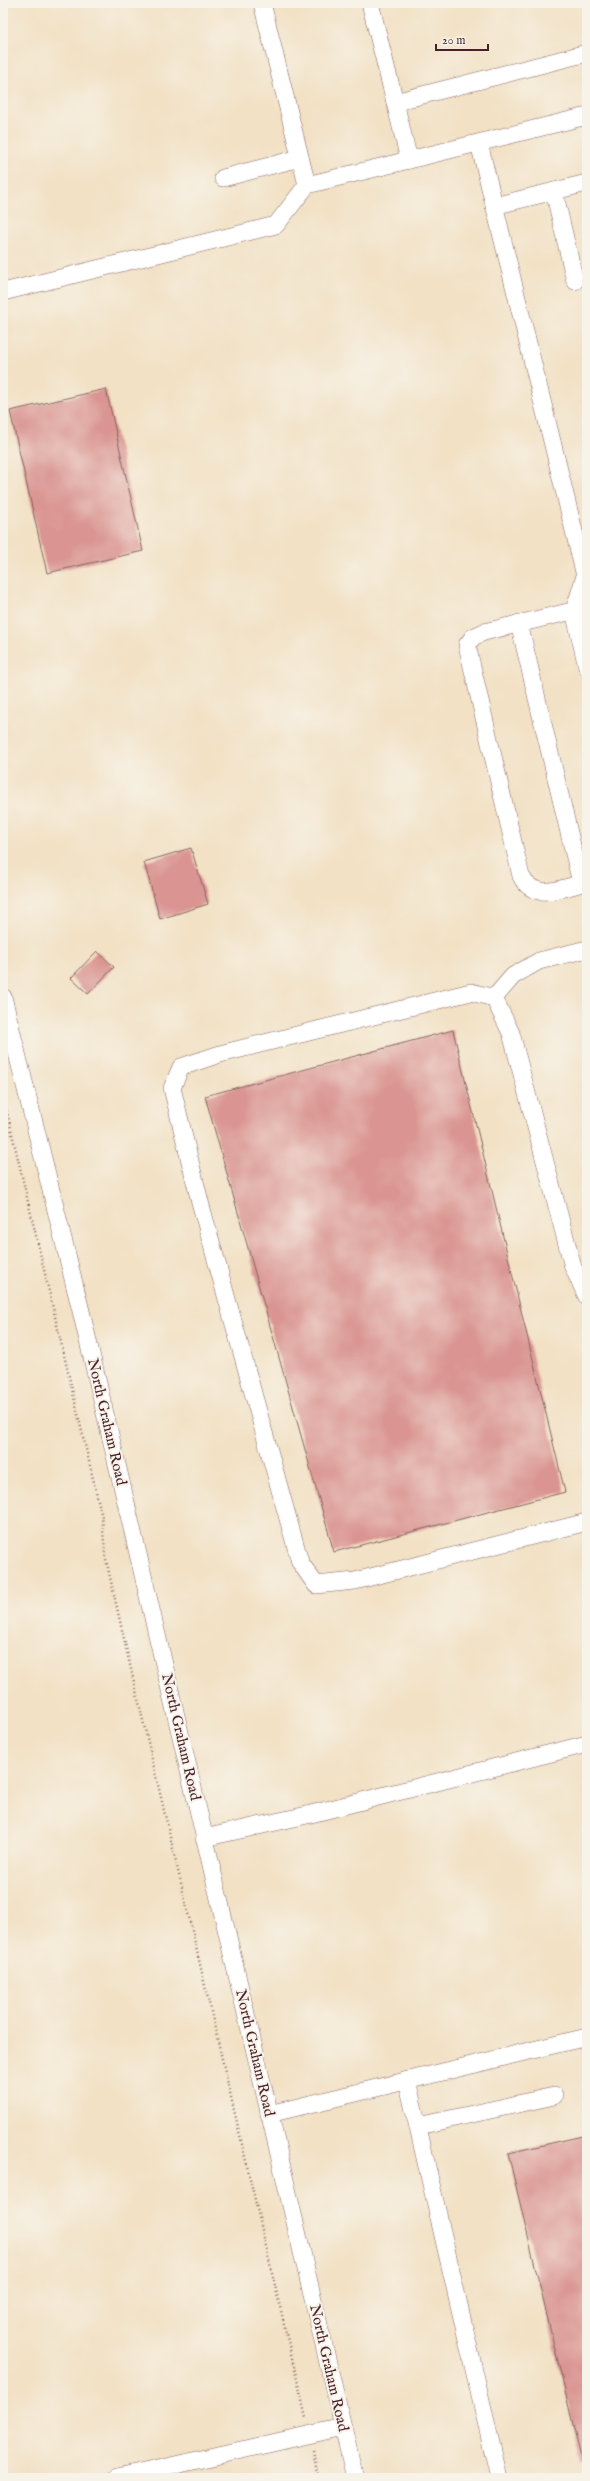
<svg xmlns="http://www.w3.org/2000/svg" width="590" height="2481" viewBox="0 0 590 2481" font-family="'IM FELL English',serif">
<rect width="100%" height="100%" fill="#f7f3e8"/>
<filter id="ink" filterUnits="userSpaceOnUse"><feTurbulence type="fractalNoise" baseFrequency=".025" numOctaves="2"/><feDisplacementMap in="SourceGraphic" scale="8" xChannelSelector="R" yChannelSelector="G"/><feConvolveMatrix kernelMatrix="1 2 1 2 8 2 1 2 1" color-interpolation-filters="sRGB"/></filter>
<filter id="wash" filterUnits="userSpaceOnUse"><feTurbulence type="fractalNoise" baseFrequency=".012" numOctaves="4" result="noise"/><feDisplacementMap in="SourceGraphic" scale="16" xChannelSelector="R" yChannelSelector="G"/><feGaussianBlur stdDeviation="0.9" result="paint"/><feColorMatrix in="noise" values="0 0 0 0 0 0 0 0 0 0 0 0 0 0 0 0 0 1.4 0 .05"/><feComposite in="paint" operator="in"/></filter>
<g filter="url(#wash)">
<rect width="100%" height="100%" fill="#f2e1c5"/>
<g id="blocks">
<g fill="#da9592">
<polygon points="106,389 143,551 47,573 10,411"/>
<polygon points="191,848 208,904 160,919 144,862"/>
<polygon points="97,951 114,967 88,994 71,978"/>
<polygon points="453,1030 565,1492 334,1552 205,1096"/>
<polygon points="587,2135 587,2462 582,2462 508,2153"/>
</g>
</g>
</g>
<g filter="url(#ink)">
<use href="#blocks" fill-opacity="0" stroke="#856361" stroke-width="1"/>
<g fill="none" stroke-linecap="round" stroke-linejoin="round">
<defs>
<g id="minor">
<polyline points="262,3 307,185"/>
<polyline points="370,3 395,102 587,53"/>
<polyline points="395,102 409,160 587,116"/>
<polyline points="479,143 585,576 574,611 587,667"/>
<polyline points="223,178 300,158"/>
<polyline points="554,191 575,281"/>
<polyline points="494,206 587,183"/>
<polyline points="3,292 276,225 307,185 409,160"/>
<path d="M585,608L484,632L473,637L467,645L521,876C534,903 564,887 587,882"/>
<polyline points="519,623 581,883"/>
<polyline points="3,997 81,1311 355,2478"/>
<polyline points="494,998 513,976 539,961 587,949"/>
<polyline points="587,1297 573,1267 511,1033 494,998 471,992 220,1054 181,1067 172,1088 200,1202 300,1562 316,1585 355,1581 587,1522"/>
<polyline points="204,1838 307,1815 587,1744"/>
<polyline points="407,2080 499,2478"/>
<polyline points="269,2114 587,2037"/>
<polyline points="418,2126 554,2096"/>
<polyline points="118,2478 343,2427"/>
</g>
</defs>
<use href="#minor" stroke="#856361" stroke-width="18"/>
<g stroke="#856361" stroke-width="2.5" stroke-dasharray="1 3" stroke-linecap="butt">
<polyline points="3,1095 102,1517 105,1555 127,1652 306,2418"/>
<polyline points="313,2450 318,2478"/>
</g>
<use href="#minor" stroke="#fff" stroke-width="17"/>
</g>
</g>
<g text-anchor="middle" dominant-baseline="central" stroke-width="4" stroke-linejoin="round" paint-order="stroke">
<g font-size="15" fill="#4a1f2b" stroke="#f7f3e8">
<text transform="translate(107 1422) rotate(77)">North Graham Road</text>
<text transform="translate(181 1737) rotate(77)">North Graham Road</text>
<text transform="translate(255 2053) rotate(77)">North Graham Road</text>
<text transform="translate(329 2368) rotate(77)">North Graham Road</text>
</g>
</g>
<rect width="590" height="2481" fill="none" stroke="#f7f3e8" stroke-width="16"/>
<path d="M436 44v6h52v-6" fill="none" stroke="#4a1f2b" stroke-width="2"/>
<text x="442" y="44" font-size="12" fill="#4a1f2b" stroke="#f7f3e8" stroke-width="3" paint-order="stroke">20 m</text>
</svg>
